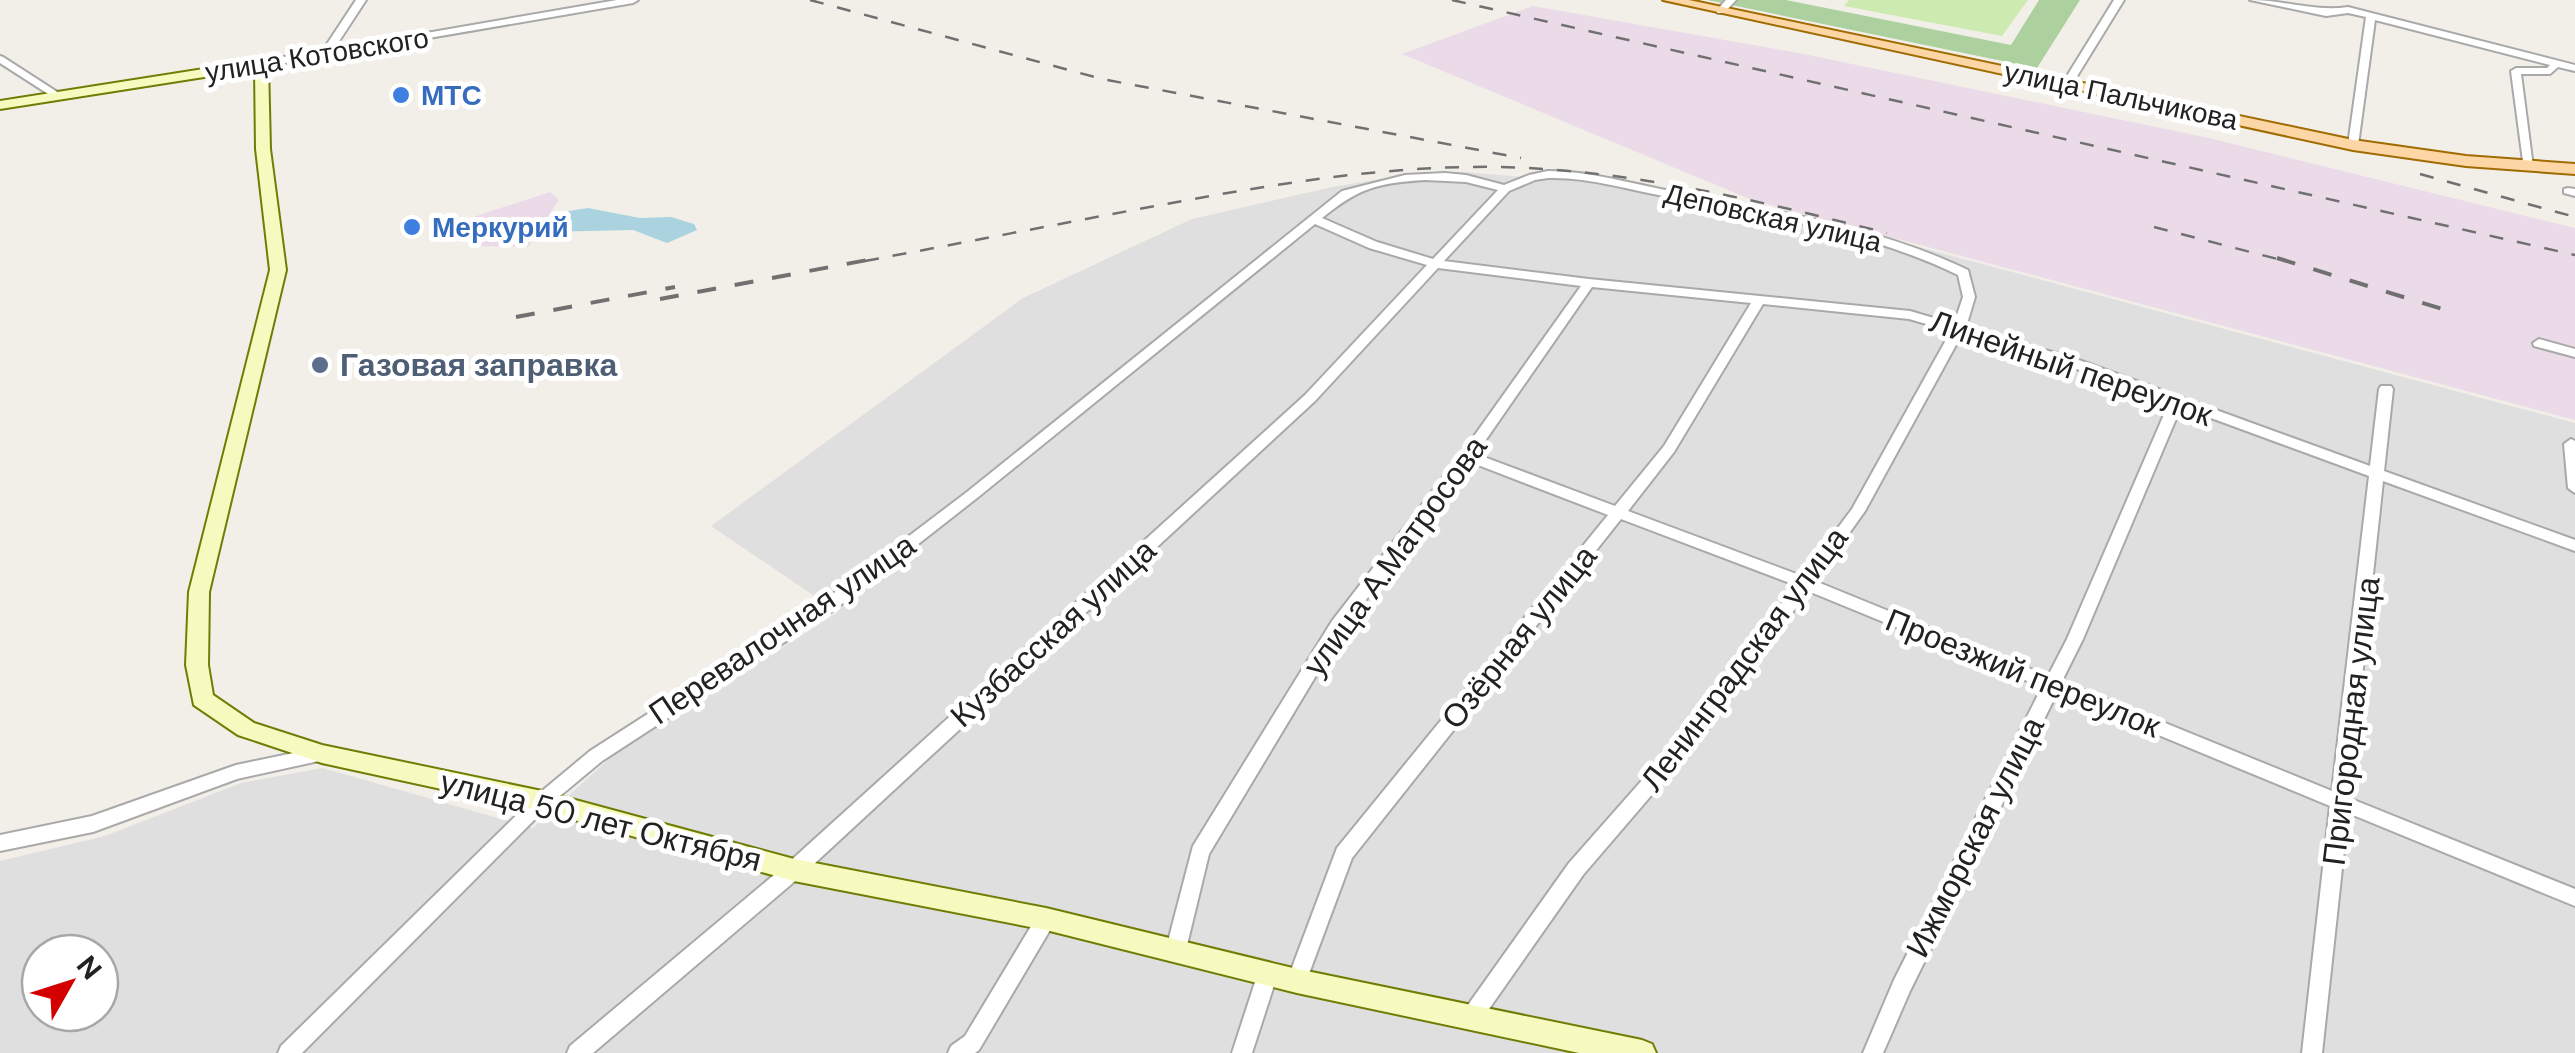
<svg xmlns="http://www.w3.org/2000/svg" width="2575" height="1053" viewBox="0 0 2575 1053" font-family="'DM Sans',sans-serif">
<rect width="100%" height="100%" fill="#f2efe9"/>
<path fill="#e0dfdf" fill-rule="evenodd" d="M1464,172L1680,190L1781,210L2575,423V1053H0V861L105,836L241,783L323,768L533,828L612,756L838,612L711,526L1023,298L1192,219L1332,187L1387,178ZM40,953H100V1013H40Z"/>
<g fill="#ebdbe8">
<polygon points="1533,6 1799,53 2209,138 2575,228 2575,420 1752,200 1402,54"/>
<polygon points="550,192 559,200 528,247 480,246 467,232 454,236 449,225"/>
</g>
<polygon fill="#cdebb0" points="1849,0 2028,0 2002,36 1844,6"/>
<polygon fill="#add19e" points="1707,0 1786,0 2011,45 2039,0 2080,0 2037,68"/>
<polygon fill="#aad3df" points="588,208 640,218 671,217 694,224 697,230 667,243 633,230 544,232 555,213"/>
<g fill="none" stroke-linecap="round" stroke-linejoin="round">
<defs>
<g id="street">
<polygon points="356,0 366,0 334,49 617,0 638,0 633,3 330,55 325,58 321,57 261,67 256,64 261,61 323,50"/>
<polygon points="1726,0 1736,0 1724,13 1718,13 1716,11"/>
<polygon points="2114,0 2124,0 2071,86 2063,86 2062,84"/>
<path d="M2250,0C2284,0 2315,12 2348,7L2575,65V71L2558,67L2550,74H2521L2533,167L2524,169L2511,71L2516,68H2547L2550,65L2375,20L2358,145L2353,148L2348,145L2366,17L2348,13L2326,16Z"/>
<polygon points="0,56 3,57 65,97 56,99 0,63"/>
<path d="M1548,171C1589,171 1629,183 1670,191C1771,210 1874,225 1968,270L1975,297L1966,327L2076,359L2370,466L2379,389L2381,386H2391L2393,389L2384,471L2575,540V551L2383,481L2349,798L2575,889V906L2348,813L2322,1053H2302L2330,806L2057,693L1910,991L1883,1053H1863L1894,980L2042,687L1808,591L1709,728L1583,875L1477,1026L1470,1029L1463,1026L1460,1019L1463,1012L1569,863L1697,718L1795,585L1621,519L1352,858L1304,987L1297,990L1290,987L1287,981L1337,848L1608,515L1470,462L1344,629L1209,854L1186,949L1183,955L1176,958L1169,955L1166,949L1193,846L1332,621L1462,453L1581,286L1438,268L1315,401L801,876L593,1053H567L570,1046L787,864L1305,395L1427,265L1369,248L1315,224L977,498L834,610L602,761L548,806L302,1053H278L281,1046L536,796L590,751L822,602L967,492L1342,191L1405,175L1445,173L1466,175L1504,185L1529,175ZM1548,178C1589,177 1629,190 1669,197C1768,216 1867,231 1958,275L1963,297L1954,324L1910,311L1589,279L1444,261L1509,191L1535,180ZM1425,180L1466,182L1498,190L1433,259L1377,242L1322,218C1359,188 1377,183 1425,180ZM1592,287L1751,303L1664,446L1615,506L1476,454ZM1763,304L1909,319L1951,331L1852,509L1802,576L1628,511L1674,452ZM1962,334L2066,365L2169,403L2067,639L2048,676L1815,581L1865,511ZM2181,407L2369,476L2332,791L2062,681L2083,639Z"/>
<polygon points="2568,188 2575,189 2575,196 2564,193 2564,189"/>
<polygon points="2539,339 2575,349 2575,357 2534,346 2533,343"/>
<polygon points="2571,439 2575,441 2575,493 2568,488 2564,444"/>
<polygon points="322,747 328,749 331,754 328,759 237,779 93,832 0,851 0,835 92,816 236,765"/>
<polygon points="1046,910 1053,913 1056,919 1053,925 979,1050 975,1053 948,1053 951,1046 965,1036 1039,913"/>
<polygon points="1268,964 1275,967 1278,973 1252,1053 1232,1053 1258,973 1261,967"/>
</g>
<polygon id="secondary" points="261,60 268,64 270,149 286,270 209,592 208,665 213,695 254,723 322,745 542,791 794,859 1046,908 1297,969 1642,1040 1652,1044 1656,1053 1579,1053 1297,993 1046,930 794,881 542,811 322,763 238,735 194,705 186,665 189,592 270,270 256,149 255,69 0,109 0,101"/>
<polygon id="primary" points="1663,0 1689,0 2353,140 2466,156 2575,164 2575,174 2466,166 2353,150"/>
</defs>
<use href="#street" stroke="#a9a9a9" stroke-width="4"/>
<use href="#secondary" stroke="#707d05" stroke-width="4"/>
<use href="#primary" stroke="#a06b00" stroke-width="4"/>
<use href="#street" fill="#fff" fill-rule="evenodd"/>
<use href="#secondary" fill="#f7fabf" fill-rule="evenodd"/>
<use href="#primary" fill="#fcd6a4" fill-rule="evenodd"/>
<g stroke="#707070" stroke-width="2.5" stroke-dasharray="14 14" stroke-linecap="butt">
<polyline points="810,0 1102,79 1521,158"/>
<polyline points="1452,0 2575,255"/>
<polyline points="2420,174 2575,217"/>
<polyline points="2154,227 2285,261"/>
<path d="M865,261C962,243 1058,224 1155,206C1269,185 1384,165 1500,167C1632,170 1760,201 1887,233"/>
</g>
<g stroke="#707070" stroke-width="4" stroke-dasharray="19 19" stroke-linecap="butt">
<polyline points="2277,258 2452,312"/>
<polyline points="660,299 878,258"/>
<polyline points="516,317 675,287"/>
</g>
</g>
<g fill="#3f7fe0" stroke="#fff" stroke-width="4">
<circle cx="401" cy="95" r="10"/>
<circle cx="412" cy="227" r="10"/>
</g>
<circle fill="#5c6f8a" stroke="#fff" stroke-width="4" cx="320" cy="365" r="10"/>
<g text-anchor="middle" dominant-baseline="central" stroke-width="10" stroke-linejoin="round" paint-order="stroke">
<g font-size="28" fill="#222" stroke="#fff">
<text transform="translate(317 55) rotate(-9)">улица Котовского</text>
<text transform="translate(2121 96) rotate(12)">улица Пальчикова</text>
<text transform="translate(1773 218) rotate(13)">Деповская улица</text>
</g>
<g font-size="28" font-weight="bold" fill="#366cbe" stroke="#fff" text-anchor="start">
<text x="421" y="95">МТС</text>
<text x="432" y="227">Меркурий</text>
</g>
<g font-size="32" font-weight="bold" fill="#4e5e75" stroke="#fff" text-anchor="start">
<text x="340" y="365">Газовая заправка</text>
</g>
<g font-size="32" fill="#222" stroke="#fff">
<text transform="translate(2071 368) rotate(19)">Линейный переулок</text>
<text transform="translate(1395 556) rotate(-54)">улица А.Матросова</text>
<text transform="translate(782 629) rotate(-34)">Перевалочная улица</text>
<text transform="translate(1053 633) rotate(-42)">Кузбасская улица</text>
<text transform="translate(1519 637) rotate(-51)">Озёрная улица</text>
<text transform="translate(1744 659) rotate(-53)">Ленинградская улица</text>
<text transform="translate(2023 673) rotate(22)">Проезжий переулок</text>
<text transform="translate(2351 721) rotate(-83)">Пригородная улица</text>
<text transform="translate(601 821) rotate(14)">улица 50 лет Октября</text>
<text transform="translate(1975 837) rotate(-63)">Ижморская улица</text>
</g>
</g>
<g transform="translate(70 983) rotate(51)"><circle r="48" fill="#ffffff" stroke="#a7a7a7" stroke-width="2.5"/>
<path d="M0-8L18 38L0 25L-18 38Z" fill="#d40000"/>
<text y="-15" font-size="28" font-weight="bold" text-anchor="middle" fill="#222222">N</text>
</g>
</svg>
